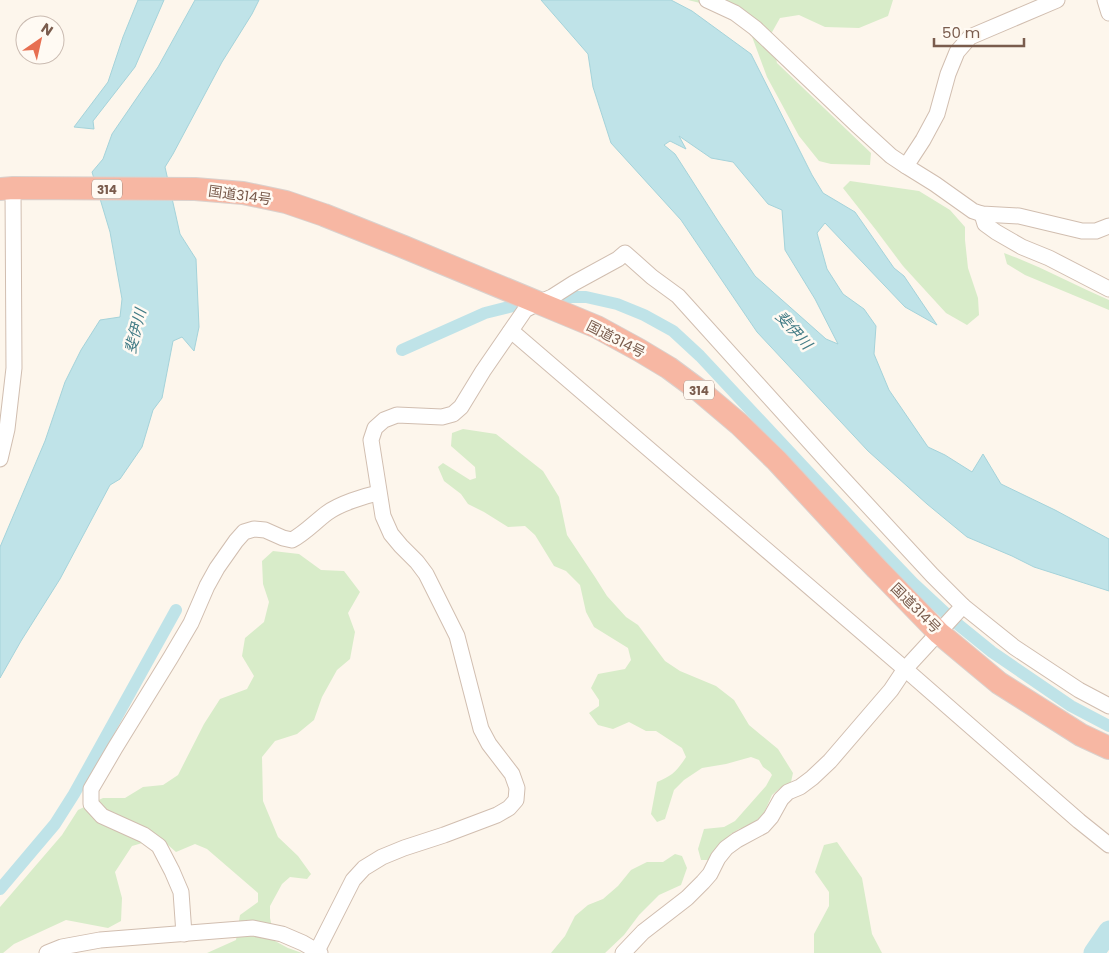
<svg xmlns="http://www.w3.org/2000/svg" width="1109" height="953" viewBox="0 0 1109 953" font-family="Poppins,'Noto Sans JP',sans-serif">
<rect width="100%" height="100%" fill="#fdf6ec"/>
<g fill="#d8ecc9">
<polygon points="688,0 893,0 888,16 859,28 825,27 799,15 780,18 771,34 777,63 871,153 870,165 831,164 819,161 799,136 767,77 744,15 723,1 700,3"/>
<polygon points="850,181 919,191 950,210 965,227 965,240 968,268 978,298 979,315 967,325 946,313 903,266 876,230 843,188"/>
<path d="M1004,253C1040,266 1074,285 1109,300V310L1025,275L1007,264Z"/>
<path d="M463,429L496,434L543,471L559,497L567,535L595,577L607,596L626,617L638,625L665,661L680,671L716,686L734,700L749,725L778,749L793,773L791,782L780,788L772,795L764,813L752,825L739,829L731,834L711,860H701L698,849L704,829L724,827L735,821L766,786L772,775L770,772L763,767L759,760L751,757L726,764L702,768L684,780L674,790L665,819L657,822L651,814L657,782C672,776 677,771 686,757L682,748L656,731H646L629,722L613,729L598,725L589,713L599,706V700L591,688L598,674L625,669L631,660L628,648L594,627L586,612L580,585L566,571L554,566L535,535L525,526L508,527L484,512L468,504L461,494L444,481L438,467L443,463L470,480L476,478L475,467L451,446L452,433Z"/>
<polygon points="273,551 299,554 321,570 344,571 360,592 348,613 355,632 350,659 337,670 322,697 314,720 297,734 275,741 262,757 263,801 278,837 298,856 311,874 307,879 290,877 282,884 270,906 270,918 275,941 288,948 302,953 207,953 236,940 240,915 258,902 258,893 207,849 195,844 176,852 168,845 156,839 132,846 115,872 122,898 121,921 108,928 66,920 14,944 3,953 0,953 0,907 62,835 78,810 103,798 125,798 143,787 163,785 178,775 204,724 220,699 247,689 254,676 242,656 245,638 264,622 269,602 263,584 262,561"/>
<polygon points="837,842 862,878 872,934 882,953 814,953 814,934 829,906 829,892 815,872 824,845"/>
<polygon points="675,854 682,856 687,868 681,885 659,895 639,915 624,935 605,953 551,953 565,936 575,916 588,905 603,899 618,886 631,870 647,862 663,862"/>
</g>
<g fill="#bfe3e8" stroke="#a5d3da" fill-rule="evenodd">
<polygon points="138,0 164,0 135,67 93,121 94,129 74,127 108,82 123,37"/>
<polygon points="195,0 259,0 252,14 222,62 173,154 165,167 180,234 196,259 199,327 194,351 182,337 173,341 162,398 153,410 142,447 120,479 110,485 60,579 21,641 0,678 0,547 45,441 65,382 81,350 100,320 120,317 122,299 110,232 92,172 103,159 112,134 158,67"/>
<path d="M541,0H671L692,11L751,54L812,175L823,193L855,212L894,268L904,276L937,325L905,307L825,223L817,233L827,269L843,294L864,309L876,326L874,354L889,390L900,406L928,447L945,455L972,472L983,454L1001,484L1055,510L1109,539V591L1034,567L1012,556L967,537L927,504L868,451L757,332L681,220L611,143L593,87L588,54ZM679,136L711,158L733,162L768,204L782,210L785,250L815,299L838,344L826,339L755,276L718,221L675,154L664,145L670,141L686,149Z"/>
</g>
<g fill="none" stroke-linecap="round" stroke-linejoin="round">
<g stroke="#bfe3e8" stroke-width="12">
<polyline points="563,297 586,297 617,304 644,315 673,331 700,356 855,522 913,583 955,622 992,652 1071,706 1109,726"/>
<polyline points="402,350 485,313 513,306"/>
<polyline points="0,889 55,824 74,794 176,610"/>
</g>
<polyline stroke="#bfe3e8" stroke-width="21" points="1094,953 1109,931"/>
<defs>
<g id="minor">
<polyline points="707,0 735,13 755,28 857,125 891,156 906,166 935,184 973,211 982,214 1019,216 1082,231 1096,231 1109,226"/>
<polyline points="1105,0 1109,13"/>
<polyline points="906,166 923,140 937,114 948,74 957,52 970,37 1057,0"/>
<polyline points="982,214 985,224 996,232 1022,247 1049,258 1109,289"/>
<polyline points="510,332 516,335 905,669 1079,821 1109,845"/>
<polyline points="0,459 7,429 14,368 13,188"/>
<path d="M184,934L181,892L172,871L159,846L144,835L102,816L91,804V789L115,748L171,657L191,623L207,586L217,568L236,541L244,532L254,529L265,530L283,538L292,540C305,533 315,522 327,513C339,504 364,496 378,493"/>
<polyline points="317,951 353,880 364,868 382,857 404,848 444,835 497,815 509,808 516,800 517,788 512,774 489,744 481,729 457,636 426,574 417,562 401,546 391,534 383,516 371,440 375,428 384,420 397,415 442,417 453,414 461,407 483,371 525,310 538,303 552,297 574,283 618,259 625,253 652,277 678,296 836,471 932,575 963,606 1014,647 1079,690 1109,706"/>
<polyline points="47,953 62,947 100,940 253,928 282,934 303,943 320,953"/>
<polyline points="623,953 643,932 687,898 703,882 710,874 718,858 726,848 737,840 763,826 771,817 781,799 788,792 800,787 812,778 830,761 891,690 905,669 963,606"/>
</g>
<polyline id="highway" points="0,189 13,188 195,189 243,193 286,202 324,215 404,247 597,327 639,350 669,368 700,391 739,424 777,461 877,569 939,633 999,683 1081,735 1109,748"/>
</defs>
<use href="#minor" stroke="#d1beb0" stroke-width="17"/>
<use href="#highway" stroke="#dad1cd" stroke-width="24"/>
<use href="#minor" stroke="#fff" stroke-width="15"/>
<use href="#highway" stroke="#f7b7a3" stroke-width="22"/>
</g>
<g text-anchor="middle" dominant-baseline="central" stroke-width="5" stroke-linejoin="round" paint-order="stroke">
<g fill="#fffaf3" stroke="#a28b7f" stroke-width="1">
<rect x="92" y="179.5" width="30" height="19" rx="4"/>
<rect x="684" y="380.5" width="30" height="19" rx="4"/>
</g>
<g font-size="12" font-weight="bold" fill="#7a5c4d">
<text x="107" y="189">314</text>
<text x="699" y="390">314</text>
</g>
<g font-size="14" fill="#7a5c4d" stroke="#fffaf3">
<text transform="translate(240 195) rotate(8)">国道314号</text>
<text transform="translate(616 339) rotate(27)">国道314号</text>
<text transform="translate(916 608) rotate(45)">国道314号</text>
</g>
<g font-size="15" font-style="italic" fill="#437c86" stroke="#fffaf3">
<text transform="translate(794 330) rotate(48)">斐伊川</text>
<text transform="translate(135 331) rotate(-76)">斐伊川</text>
</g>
</g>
<g transform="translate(40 40) rotate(34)"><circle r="24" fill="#fffaf3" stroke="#cabbb1"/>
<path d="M0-4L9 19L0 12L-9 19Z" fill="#e76f51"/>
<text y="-8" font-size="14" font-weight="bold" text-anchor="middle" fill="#7a5c4d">N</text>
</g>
<path d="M934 38v8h90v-8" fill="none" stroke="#7a5c4d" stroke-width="2.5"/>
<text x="942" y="38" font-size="15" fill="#7a5c4d" stroke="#fffaf3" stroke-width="4" paint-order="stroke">50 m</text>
</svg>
